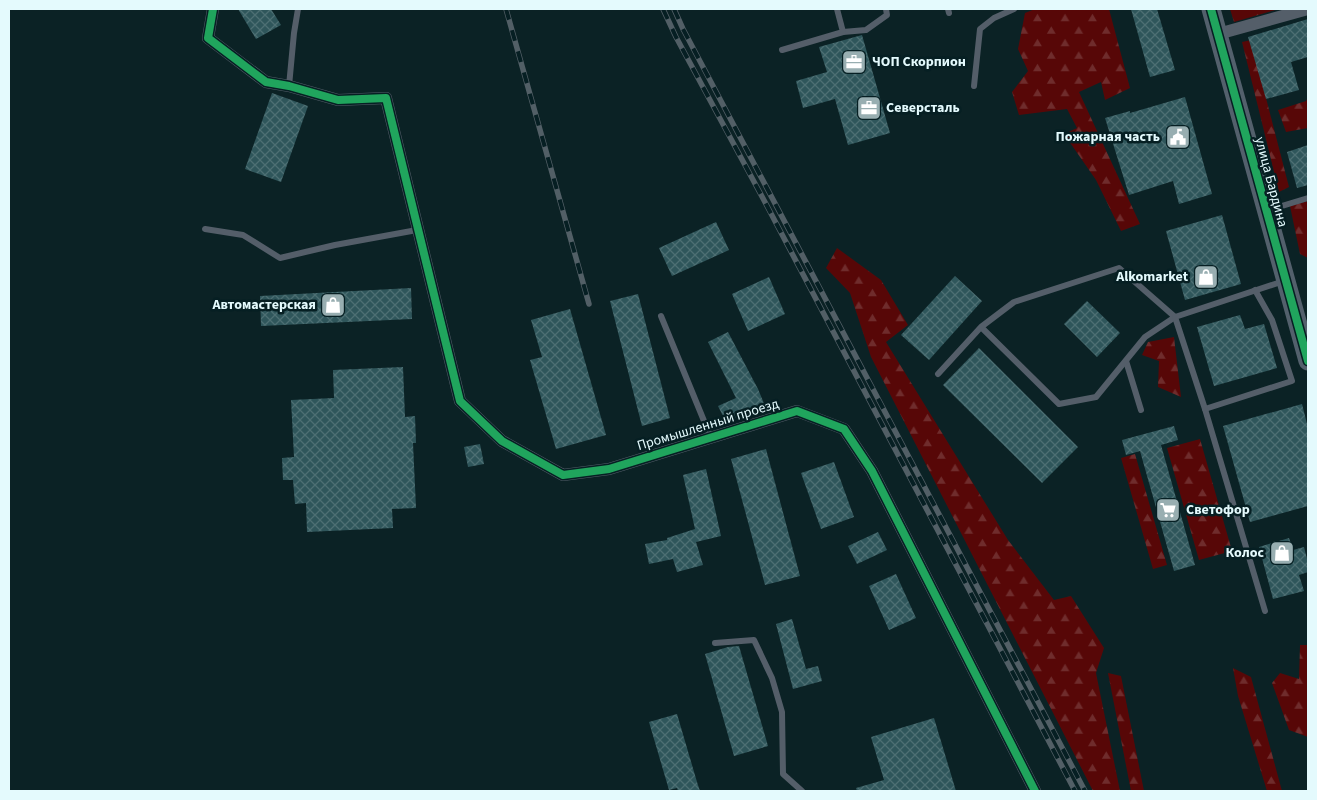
<svg xmlns="http://www.w3.org/2000/svg" width="1317" height="800" viewBox="0 0 1317 800" font-family="'Source Sans 3',sans-serif">
<defs>
<pattern id="forest-firs" width="22" height="20" patternUnits="userSpaceOnUse" patternTransform="scale(1.25)"><rect width="22" height="20" fill="#570707"/><path d="M5 1l3.5 6h-7zM16 11l3.5 6h-7z" fill="#6f2c2c"/></pattern>
<pattern id="building-cross-hatch" width="8" height="8" patternUnits="userSpaceOnUse" patternTransform="scale(1.25)"><rect width="8" height="8" fill="#2f565b"/><path d="M0 0l8 8M0 8l8-8" fill="none" stroke="#4d6f73"/></pattern>
</defs>
<rect width="100%" height="100%" fill="#0b2225"/>
<g fill="url(#forest-firs)">
<polygon points="1035,9 1109,9 1130,88 1105,100 1101,82 1079,92 1140,224 1121,231 1096,180 1064,134 1077,128 1067,109 1019,115 1012,92 1028,71 1018,49 1025,13"/>
<polygon points="1230,9 1279,9 1234,22"/>
<polygon points="1251,40 1289,187 1279,192 1242,42"/>
<polygon points="1308,97 1308,128 1286,132 1278,110 1306,101"/>
<polygon points="1308,201 1308,258 1300,254 1290,206"/>
<polygon points="837,248 881,280 908,325 886,342 1008,540 1054,600 1071,596 1104,648 1096,673 1120,791 1093,791 871,357 850,293 826,268"/>
<polygon points="1174,337 1181,397 1158,387 1159,361 1142,355 1148,342"/>
<polygon points="1200,439 1232,551 1199,560 1167,448"/>
<polygon points="1135,454 1167,565 1153,569 1121,458"/>
<polygon points="1300,645 1308,645 1308,737 1289,730 1272,683 1280,673 1299,679"/>
<polygon points="1233,668 1251,677 1282,791 1267,791 1238,696"/>
<polygon points="1108,673 1121,676 1144,791 1131,791"/>
</g>
<g fill="url(#building-cross-hatch)">
<polygon points="238,9 271,9 281,25 256,39"/>
<polygon points="1131,9 1157,9 1175,70 1150,77"/>
<polygon points="1308,19 1308,57 1291,62 1299,90 1266,99 1248,37"/>
<polygon points="862,35 890,133 848,145 835,99 803,108 796,81 827,72 819,47"/>
<polygon points="272,93 308,106 281,182 245,169"/>
<polygon points="1185,97 1212,194 1179,204 1173,181 1129,195 1105,118 1130,111 1130,113"/>
<polygon points="1308,145 1308,185 1297,188 1287,152"/>
<polygon points="1222,215 1241,284 1185,300 1166,231"/>
<polygon points="716,222 729,250 672,276 659,248"/>
<polygon points="955,276 982,301 929,360 901,335"/>
<polygon points="769,277 785,314 748,331 732,294"/>
<polygon points="411,288 412,319 261,326 260,296"/>
<polygon points="638,294 670,418 642,426 610,301"/>
<polygon points="1087,301 1120,333 1097,357 1064,324"/>
<polygon points="570,309 606,435 556,449 530,360 542,357 531,320"/>
<polygon points="1240,315 1245,329 1264,324 1277,368 1214,386 1197,327"/>
<polygon points="728,332 758,389 765,406 726,422 718,406 736,398 708,342"/>
<polygon points="979,348 1078,447 1042,483 943,385"/>
<polygon points="403,367 405,417 415,416 416,443 413,443 416,508 392,509 393,528 307,532 306,503 295,504 293,480 283,480 282,458 294,457 291,400 334,398 333,370"/>
<polygon points="1302,404 1308,428 1308,506 1250,522 1223,426"/>
<polygon points="1174,426 1178,440 1161,445 1195,565 1174,571 1140,451 1126,455 1122,440"/>
<polygon points="480,444 484,464 468,467 464,447"/>
<polygon points="766,449 800,576 765,585 731,459"/>
<polygon points="834,462 854,517 821,529 801,473"/>
<polygon points="706,469 721,536 696,542 703,565 677,572 673,559 649,564 645,544 667,540 667,538 695,529 683,475"/>
<polygon points="878,532 887,550 857,564 848,546"/>
<polygon points="1289,538 1293,550 1304,547 1308,563 1308,572 1299,575 1304,591 1273,599 1259,547"/>
<polygon points="896,574 916,618 889,630 869,586"/>
<polygon points="792,619 806,669 818,666 822,681 793,689 776,624"/>
<polygon points="739,646 768,746 734,756 705,654 728,647"/>
<polygon points="677,714 697,782 700,791 678,791 677,788 669,790 649,722"/>
<polygon points="934,718 956,791 857,791 856,788 884,780 871,737"/>
</g>
<g fill="none" stroke-linecap="round" stroke-linejoin="round">
<g stroke="#545e69" stroke-width="6">
<polyline points="948,9 949,13"/>
<polyline points="843,32 866,30 887,15 886,9"/>
<polyline points="782,50 843,32 837,9"/>
<polyline points="289,86 294,33 298,9"/>
<polyline points="974,86 980,29 994,18 1014,9"/>
<polyline points="1269,210 1308,198"/>
<polyline points="205,229 243,235 280,258 335,245 417,230"/>
<polyline points="661,316 711,438"/>
<polyline points="1126,361 1141,410"/>
<polyline points="938,374 981,327 1014,302 1119,268 1175,317 1145,337 1096,397 1059,404 981,327"/>
<polyline points="1205,409 1292,381 1272,320 1255,290"/>
<polyline points="1265,611 1205,409 1175,317 1284,281"/>
<polyline points="715,643 754,640 772,678 782,712 783,774 802,791"/>
</g>
<g stroke="#545e69" stroke-width="12">
<polyline points="213,9 208,38 266,82 289,86 338,100 386,98 460,401 502,441 563,475 609,469 797,411 844,429 872,471 1035,791"/>
<polyline points="1218,34 1308,9"/>
</g>
<polyline stroke="#53606c" stroke-width="19" points="1211,9 1308,361"/>
<defs>
<g id="rail">
<polyline points="506,9 589,304"/>
<polyline points="663,9 676,37 766,204 1075,791"/>
<polyline points="674,9 683,29 1085,791"/>
</g>
</defs>
<use href="#rail" stroke="#525f66" stroke-width="5.5"/>
<use href="#rail" stroke="#061f23" stroke-width="4" stroke-dasharray="11" stroke-linecap="butt"/>
<defs>
<g id="cycleway">
<polyline points="213,9 208,38 266,82 289,86 338,100 386,98 460,401 502,441 563,475 609,469 797,411 844,429 872,471 1035,791"/>
<polyline points="1211,9 1308,361"/>
</g>
</defs>
<use href="#cycleway" stroke="#061f23" stroke-width="11"/>
<use href="#cycleway" stroke="#20a55d" stroke-width="8"/>
</g>
<defs>
<symbol id="office-square" viewBox="-11 -11 22 22"><rect x="-9" y="-9" width="18" height="18" rx="4" fill="#98aeb1" stroke="#061f23"/><path d="M-6-3h4V-5.5h4V-3h4V5H-6ZM-1-4.5V-3h2v-1.5ZM-6 0V1H6V0Z" fill="#fff"/></symbol>
<symbol id="civic-square" viewBox="-11 -11 22 22"><rect x="-9" y="-9" width="18" height="18" rx="4" fill="#98aeb1" stroke="#061f23"/><path d="M-.6-6.5H3V-4.5H.6V-3L4-1V1h2V6H-6V1h2V-1L-.6-3ZM-1.2 2.5V6h2.4V2.5Z" fill="#fff"/></symbol>
<symbol id="shop-square" viewBox="-11 -11 22 22"><rect x="-9" y="-9" width="18" height="18" rx="4" fill="#98aeb1" stroke="#061f23"/><path d="M-5-2.5h2.3a2.7 3.5 0 0 1 5.4 0H5L5.5 6h-11ZM-1.5-2.5h3a1.5 2.3 0 0 0-3 0Z" fill="#fff"/></symbol>
<symbol id="supermarket-square" viewBox="-11 -11 22 22"><rect x="-9" y="-9" width="18" height="18" rx="4" fill="#98aeb1" stroke="#061f23"/><path d="M-6-5.5h2.5l.6 2H6L4.5 2H-2.5L-4.4-4H-6ZM-1.5 3.2a1.3 1.3 0 1 0 .1 0ZM3 3.2a1.3 1.3 0 1 0 .1 0Z" fill="#fff"/></symbol>
</defs>
<g fill-rule="evenodd">
<use href="#office-square" x="840" y="48" width="28" height="28"/>
<use href="#office-square" x="855" y="94" width="28" height="28"/>
<use href="#civic-square" x="1164" y="123" width="28" height="28"/>
<use href="#shop-square" x="1192" y="263" width="28" height="28"/>
<use href="#shop-square" x="319" y="291" width="28" height="28"/>
<use href="#supermarket-square" x="1154" y="496" width="28" height="28"/>
<use href="#shop-square" x="1268" y="539" width="28" height="28"/>
</g>
<g text-anchor="middle" dominant-baseline="central" stroke-width="5" stroke-linejoin="round" paint-order="stroke">
<g font-size="14" font-weight="bold" fill="#e4fafd" stroke="#061f23" text-anchor="end">
<text x="872" y="62" text-anchor="start">ЧОП Скорпион</text>
<text x="886" y="108" text-anchor="start">Северсталь</text>
<text x="1160" y="137">Пожарная часть</text>
<text x="1188" y="277">Alkomarket</text>
<text x="316" y="305">Автомастерская</text>
<text x="1186" y="510" text-anchor="start">Светофор</text>
<text x="1264" y="553">Колос</text>
</g>
<g font-size="14" fill="#e4fafd" stroke="#061f23">
<text transform="translate(1271 182) rotate(75)">улица Бардина</text>
<text transform="translate(708 425) rotate(-17)">Промышленный проезд</text>
</g>
</g>
<rect width="1317" height="800" fill="none" stroke="#e4fafd" stroke-width="20"/>
</svg>
